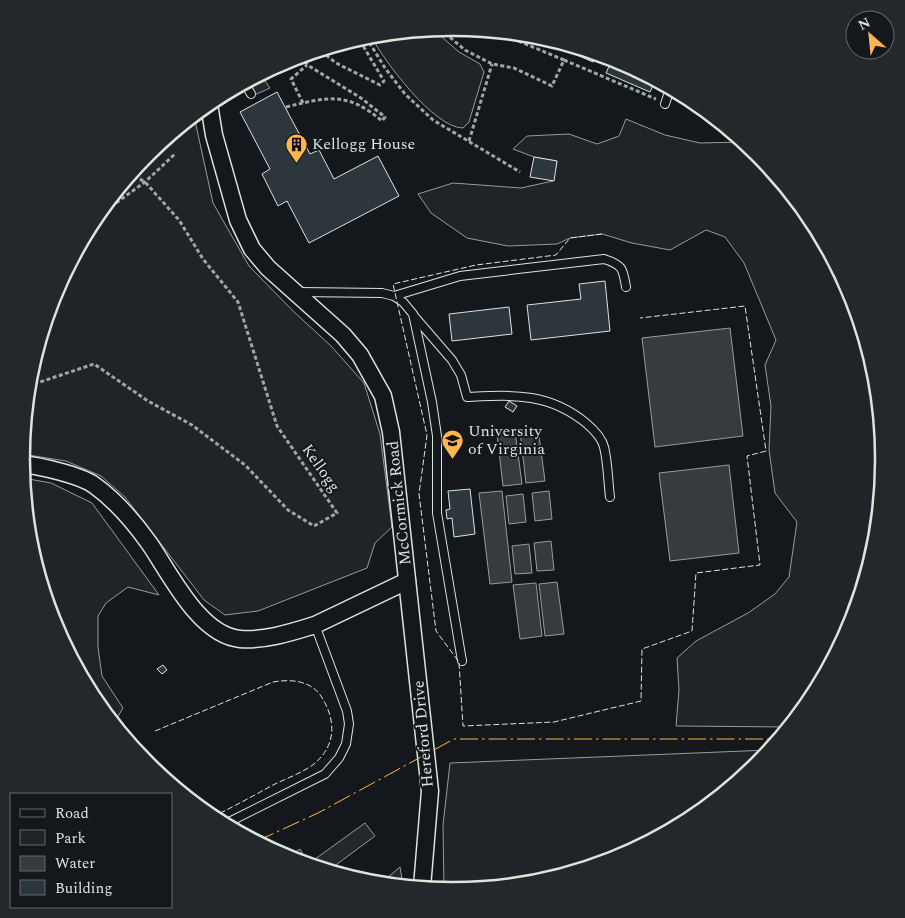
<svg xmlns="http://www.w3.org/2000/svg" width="905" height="918" viewBox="0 0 905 918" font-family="Spectral,serif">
<rect width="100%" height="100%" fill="#14181c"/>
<g fill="#202428" stroke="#939e99">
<path d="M434,30L459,52L480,64L484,72L469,122L463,128C434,128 384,61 371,36Z"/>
<polygon points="194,116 213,203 249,266 293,311 331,346 364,383 380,434 392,527 375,543 367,568 258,611 225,615 204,600 125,497 101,476 66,461 22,454 30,375 54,294 94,219 148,154"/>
<polygon points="626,119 665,135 700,143 743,142 758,154 811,220 851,294 876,375 884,459 875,543 851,624 811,699 788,727 676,726 679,690 677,658 696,641 748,613 775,594 789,577 797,522 775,493 769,450 771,406 765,365 776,340 744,263 725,237 706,230 670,250 632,243 602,234 570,238 557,244 508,246 467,238 431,213 418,194 453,183 521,188 553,181 557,161 534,157 513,149 527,136 569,134 597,144 619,136"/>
<polygon points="23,478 51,483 92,503 159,595 128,587 106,603 98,616 98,647 102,676 123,708 114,723 94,698 54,624 29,543"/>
<polygon points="769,750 757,764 692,818 617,858 536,882 452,890 444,889 443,825 450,763"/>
</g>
<g fill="#24282b" stroke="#939e99">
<polygon points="261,75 270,88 250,97 242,85"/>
<polygon points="365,823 375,836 329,870 287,857 300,849 307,862 311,862"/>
<polygon points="400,867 403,885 381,883"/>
</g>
<g fill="#363b3e" stroke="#939e99">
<polygon points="730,328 743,436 655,447 642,338"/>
<polygon points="538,428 545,481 526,483 520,431"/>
<polygon points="515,431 522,484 503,486 497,434"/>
<polygon points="729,465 739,553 670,561 659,473"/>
<polygon points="502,491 512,582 490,584 479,493"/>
<polygon points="549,491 552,519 535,521 532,493"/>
<polygon points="523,494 526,522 509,524 506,496"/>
<polygon points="551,541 554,570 537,571 534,543"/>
<polygon points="529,544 532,573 515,574 512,546"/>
<polygon points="557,582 564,634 545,636 539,584"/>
<polygon points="536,583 542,636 520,639 513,585"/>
</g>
<g fill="#2c363c" stroke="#d8e6dc">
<polygon points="512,34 537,36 540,37 537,45"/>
<polygon points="555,42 596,54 593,62 554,45"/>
<polygon points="601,56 618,61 655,81 650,92 606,73 612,60"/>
<polygon points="277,92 310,154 319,150 334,179 378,156 399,196 309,243 287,201 278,206 262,174 270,169 240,112"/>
<polygon points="534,157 557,161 554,181 530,177"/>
<polygon points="605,281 610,331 531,340 527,305 581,299 579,284"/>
<polygon points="509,307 512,334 452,341 449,314"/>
<polygon points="509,401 517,406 513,412 505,407"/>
<polygon points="470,489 475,534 454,537 452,518 447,519 446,510 450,509 448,491"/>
<polygon points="163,665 167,670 162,674 157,669"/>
</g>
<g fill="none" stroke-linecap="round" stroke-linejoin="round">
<defs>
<g id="service">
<polyline points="245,84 251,94"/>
<polyline points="665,104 670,89"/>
<polyline points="299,292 382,293 394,296 403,302 413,314 432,402 437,436 437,513 462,661"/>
<path d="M394,296L460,276L604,259C623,265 623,269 626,287"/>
<path d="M414,316L452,360L461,375L467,397C512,395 548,392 586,423C593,429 602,438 604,447C608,463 608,481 610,497"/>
<polyline points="225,824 325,774 339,758 346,744 349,724 347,711 315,625"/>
</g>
<g id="minor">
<polyline points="209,104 214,135 238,220 252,249 268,268 343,335 360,355 383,396 391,432 430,791 422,887"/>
<path d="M22,464C40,466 80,475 94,485C115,500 134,522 149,543C170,573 199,635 240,639C265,641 292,632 315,625L407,581"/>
</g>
</defs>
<use href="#service" stroke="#d8e6dc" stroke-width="10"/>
<use href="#minor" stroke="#d8e6dc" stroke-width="19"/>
<g stroke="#9da8a2" stroke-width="3" stroke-dasharray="4 2.5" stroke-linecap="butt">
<polyline points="440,29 465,50 492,64 514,68 552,86 564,60 497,32"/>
<polyline points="366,37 385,68 405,94 433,120 520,172"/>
<polyline points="321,51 336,63 380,85 384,81 359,39"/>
<polyline points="324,53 330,48"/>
<polyline points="302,60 307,55"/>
<polyline points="564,60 656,99"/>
<polyline points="303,103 291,79 307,65"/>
<path d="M286,107C327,97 347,91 382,121L385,117L361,98L309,66L299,57"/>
<polyline points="469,141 492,64"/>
<polyline points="95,218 145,182 176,153"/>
<polyline points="28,386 94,364 148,401 192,425 245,465 288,510 314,526 337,513 277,426 238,302 203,259 179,220 145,182 131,174"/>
</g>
<use href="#service" stroke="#14181c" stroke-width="8"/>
<use href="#minor" stroke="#14181c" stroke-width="16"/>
<g stroke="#d8e6dc" stroke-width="1" stroke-dasharray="6 2.5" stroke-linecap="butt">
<polyline points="602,234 570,238 556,255 476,265 393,284 427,435 419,494 436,631 459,662 463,726 554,722 641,701 642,649 692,631 696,573 760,565 747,456 766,451 745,306 640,318"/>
<path d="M155,731L273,682C290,679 310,680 321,696C336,719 337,745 314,764C304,772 285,779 273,785C253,796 233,807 212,817"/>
</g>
<polyline stroke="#ffb74d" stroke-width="1" stroke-dasharray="18 4 2.5 4" stroke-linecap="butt" points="257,841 318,813 454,739 778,739"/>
</g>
<defs>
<symbol id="building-pin" viewBox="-11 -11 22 30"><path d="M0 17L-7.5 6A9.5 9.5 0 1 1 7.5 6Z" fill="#ffb74d" stroke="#14181c"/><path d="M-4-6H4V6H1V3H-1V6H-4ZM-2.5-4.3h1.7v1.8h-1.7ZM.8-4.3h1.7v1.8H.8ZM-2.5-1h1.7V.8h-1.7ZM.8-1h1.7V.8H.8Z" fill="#111"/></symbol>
<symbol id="university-pin" viewBox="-11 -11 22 30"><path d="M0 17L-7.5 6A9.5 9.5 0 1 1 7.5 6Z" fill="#ffb74d" stroke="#14181c"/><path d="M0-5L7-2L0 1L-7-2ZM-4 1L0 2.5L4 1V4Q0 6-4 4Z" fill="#111"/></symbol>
</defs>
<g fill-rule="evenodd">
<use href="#building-pin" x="284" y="132" width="25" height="34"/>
<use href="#university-pin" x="440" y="428" width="25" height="34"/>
</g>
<g text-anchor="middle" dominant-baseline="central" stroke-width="4" stroke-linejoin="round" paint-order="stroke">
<g font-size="16" fill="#d8e6dc" stroke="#14181c" text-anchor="start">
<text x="312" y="144">Kellogg House</text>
<text x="468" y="431">University<tspan x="468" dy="18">of Virginia</tspan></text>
</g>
<g font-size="16" fill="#d8e6dc" stroke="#14181c">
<text transform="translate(321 468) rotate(55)">Kellogg</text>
<text transform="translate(399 503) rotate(-96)">McCormick Road</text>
<text transform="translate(423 734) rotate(-95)">Hereford Drive</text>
</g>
</g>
<path d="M0 0H905V918H0ZM452 36H453A422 422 0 0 1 875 458V460A422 422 0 0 1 453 882H452A422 422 0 0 1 30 460V458A422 422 0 0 1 452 36Z" fill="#24282b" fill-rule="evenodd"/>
<path fill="none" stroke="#d8e6dc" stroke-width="2.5" d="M452 36H453A422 422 0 0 1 875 458V460A422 422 0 0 1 453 882H452A422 422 0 0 1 30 460V458A422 422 0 0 1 452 36Z"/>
<rect x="10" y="793" width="162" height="115" fill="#14181c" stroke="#626a69"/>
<rect x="20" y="809" width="25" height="8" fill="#14181c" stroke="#626a69"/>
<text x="55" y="818" font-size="15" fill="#d8e6dc">Road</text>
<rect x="20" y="830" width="25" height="15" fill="#202428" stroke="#626a69"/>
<text x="55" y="843" font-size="15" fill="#d8e6dc">Park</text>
<rect x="20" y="856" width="25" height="15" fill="#363b3e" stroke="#626a69"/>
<text x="55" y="868" font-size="15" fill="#d8e6dc">Water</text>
<rect x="20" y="880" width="25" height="15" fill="#2c363c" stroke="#626a69"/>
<text x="55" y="893" font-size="15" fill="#d8e6dc">Building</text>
<g transform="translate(870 35) rotate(333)"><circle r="24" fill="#14181c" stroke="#626a69"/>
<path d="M0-4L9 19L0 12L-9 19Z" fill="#ffb74d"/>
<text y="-8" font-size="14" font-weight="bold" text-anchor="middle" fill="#d8e6dc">N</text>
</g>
</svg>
